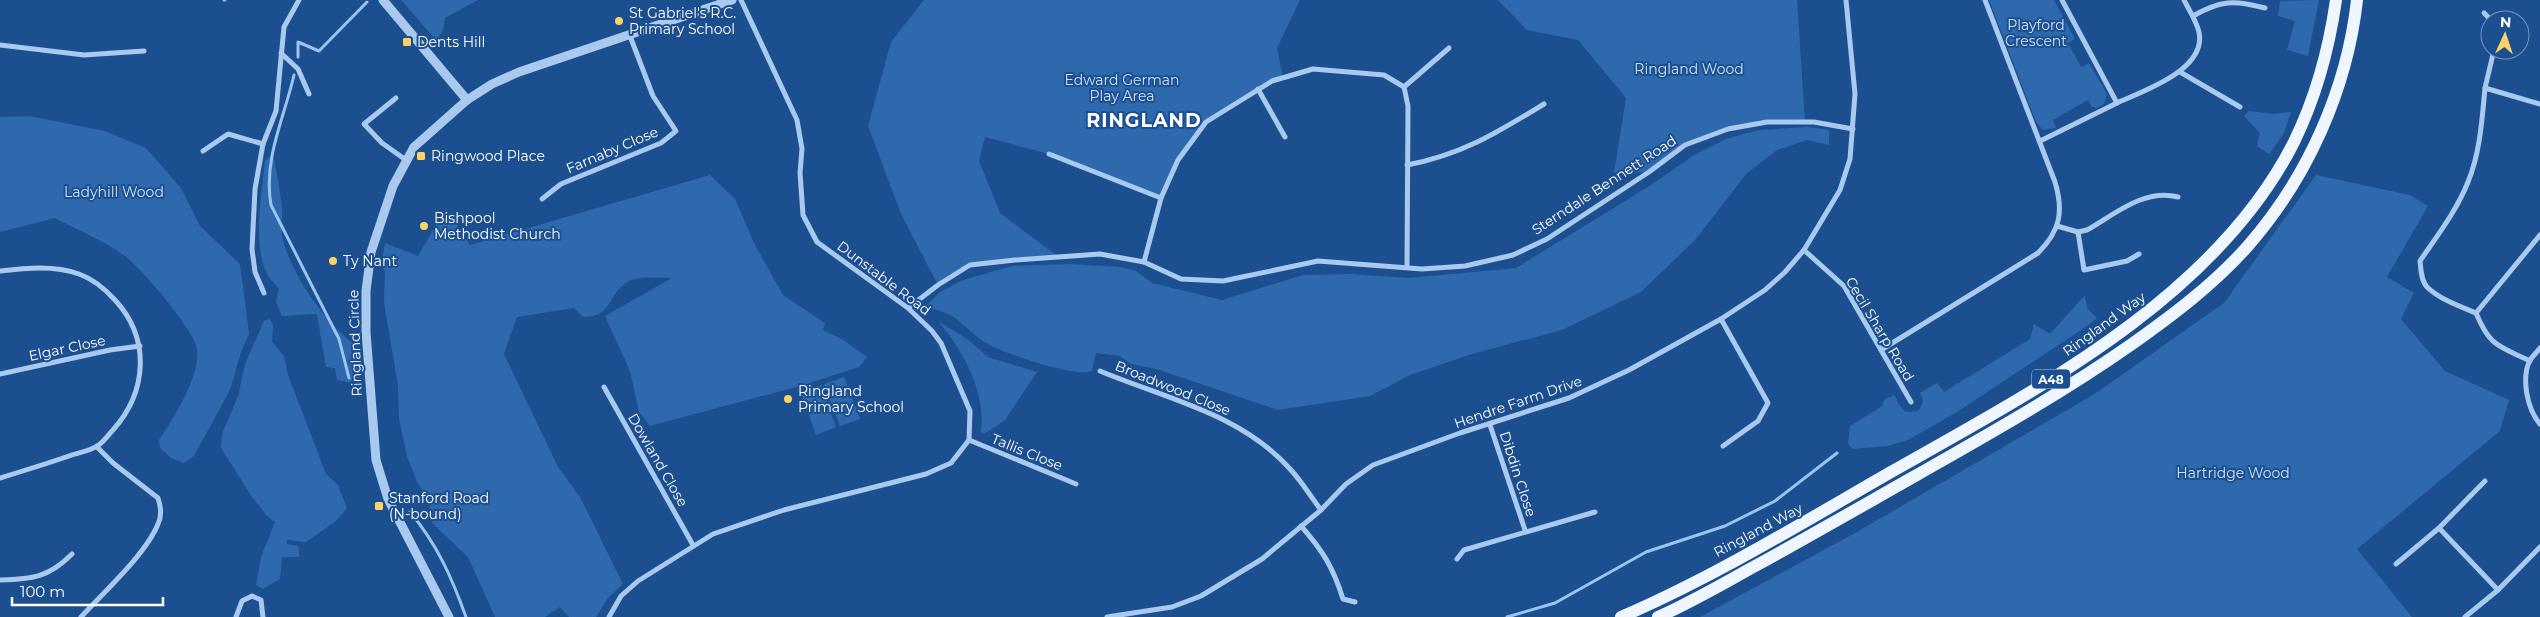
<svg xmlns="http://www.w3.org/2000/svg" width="2540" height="617" viewBox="0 0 2540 617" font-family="Montserrat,sans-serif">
<rect width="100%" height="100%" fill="#1b4f8f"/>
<g fill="#2e69ad">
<polygon points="401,0 478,0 445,18 443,31 436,40"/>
<polygon points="924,0 1300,0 1277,48 1283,78 1272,81 1206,122 1178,160 1161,198 1049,154 985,137 979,161 1000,213 1060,258 970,265 938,285 901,214 868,126 891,42"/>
<polygon points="1498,0 1797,0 1805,122 1767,122 1728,129 1685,145 1649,172 1614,173 1626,98 1578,40 1527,30"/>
<polygon points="1989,0 2054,0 2075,39 2068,43 2081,67 2089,63 2107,94 2104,104 2097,108 2092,107 2088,100 2053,120 2056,128 2043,130 2036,122"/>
<polygon points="2319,0 2308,56 2287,50 2295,21 2278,16 2280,1"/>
<polygon points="2249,111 2274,114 2291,112 2284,133 2269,154 2257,146 2260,133 2244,116"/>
<path d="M30,116L105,131L146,148L181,188L200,226L240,264L249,334L241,352L230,390L194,456L184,463L171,458L160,448L159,440C173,419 204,371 196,345C191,327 141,268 125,256C107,242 75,229 55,218L0,232V117Z"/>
<path d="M1807,127L1829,130V145L1807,140L1777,150L1747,173L1695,240L1641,292L1562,330L1472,354L1410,375L1370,396L1278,410L1156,369L1131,364L1120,356L1096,353L1092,371C1075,378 1006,354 988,344C966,332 959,312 930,309L927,305L940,292L963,280L1012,266L1070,264L1121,267L1136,271L1152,283L1222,300L1303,275L1349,274L1409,278L1516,268L1651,185L1694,155L1726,139L1759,130Z"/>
<path d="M273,154C276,169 279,184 281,200C283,211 281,223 282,235C289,272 326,324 356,346L360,385L337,380L335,368L326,367L317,314L282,316L276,302L279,289C275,283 267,277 265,270C253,237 262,195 265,161Z"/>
<path d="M710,175L735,199L754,243L783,295L825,323L823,330L842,339L867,357L859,367L800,386L650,426L639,412L630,371L605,316L672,278C659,278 641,276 629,281C607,293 614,317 583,317L574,308L517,317L504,354L558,467L580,497L623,584L608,598L596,617H569L560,607L545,617H495L468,557L433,524L429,516L430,502L417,482L407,456L399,419L398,386L384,303L385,271L381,266L385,243L418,256L446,208L470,245Z"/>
<polygon points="2316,175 2410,195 2428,206 2387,277 2414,293 2401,319 2445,371 2509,400 2500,431 2357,549 2412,617 1700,617 1855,533 2093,395 2224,303"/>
<path d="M2085,295L2087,308L2097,318L2087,326L1957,412L1908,440L1887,446L1852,449L1848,443L1850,426L1882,406L1885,399L1895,395L1898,404L1906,412L1918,411C1923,405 1924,400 1920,393L1937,383L1944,392L2030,339L2034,324L2050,334Z"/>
<polygon points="270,319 273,325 272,342 284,356 288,375 326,474 338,485 347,508 336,521 306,542 287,540 287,544 299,546 299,557 282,557 280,579 263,589 256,585 261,557 275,522 267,516 252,497 221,448 222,434 238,396 245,364 264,321"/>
<path d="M938,321L967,339L988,357L1037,372L1005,420L984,434L981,432C986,391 963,351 938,321Z"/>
<polygon points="844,377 860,419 840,426 824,384"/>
<polygon points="821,385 836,427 816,435 801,392"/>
</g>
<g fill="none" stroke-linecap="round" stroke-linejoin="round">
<g stroke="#9cc4f0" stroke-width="3">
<polyline points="224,0 225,0"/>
<polyline points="298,57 298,42 319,51 367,2"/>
<path d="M294,75C284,119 263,159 271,205L339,339L349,378"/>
<path d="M410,512C437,544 452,578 466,617"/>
<polyline points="1507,617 1555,603 1646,552 1725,526 1775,501 1837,453"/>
</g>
<g stroke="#a9c9ee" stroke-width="5">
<polyline points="2484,13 2491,20"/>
<path d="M2193,16C2221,0 2234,0 2265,8"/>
<polyline points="0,45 84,55 144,51"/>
<polyline points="281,53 298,69 309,94"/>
<polyline points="2180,72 2240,107"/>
<polyline points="1404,87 1449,48"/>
<polyline points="2485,88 2494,50"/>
<polyline points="1258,89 1285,137"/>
<polyline points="396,98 364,124 382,143 406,160"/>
<path d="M2117,103C2143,91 2207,70 2199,32C2196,20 2189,10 2184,0"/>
<polyline points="2040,141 2117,103 2062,0"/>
<polyline points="203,151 228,134 263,144"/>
<polyline points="1049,154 1161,198"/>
<path d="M1407,165C1462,155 1498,132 1544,104"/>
<polyline points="542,199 561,184 661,143 676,131 653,96 630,36"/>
<path d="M2057,226L2078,232L2087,230C2115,214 2145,188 2178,197"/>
<polyline points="2078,232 2084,270 2127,261 2139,254"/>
<polyline points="1804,250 1844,286 1911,402"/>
<polyline points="1144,262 1161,198 1178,160 1206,122 1272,81 1313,69 1384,75 1404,87 1408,106 1407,267"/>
<path d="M0,271C26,268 54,265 79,274C93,279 105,289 115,300C151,339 147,392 113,430C108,435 103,443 97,446C90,451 77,453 69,456C46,464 23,471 0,478"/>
<polyline points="264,293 255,272 252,249 255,189 263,144 276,111 284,27 299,0"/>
<polyline points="908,308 938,285 970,265 1015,260 1100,254 1144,262 1181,279 1223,281 1318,261 1422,269 1465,266 1513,255 1547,239 1649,172 1685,145 1728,129 1767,122 1814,122 1853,129"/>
<path d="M2476,313C2461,307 2439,299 2427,287C2421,281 2421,269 2420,261C2437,236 2457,210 2468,182C2480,153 2482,120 2485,88L2540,104"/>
<polyline points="1721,319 1768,403 1758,421 1723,446"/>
<path d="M2540,348C2537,352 2533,356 2530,360C2521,378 2527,409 2540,424"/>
<path d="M1881,350L2038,253C2060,231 2064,212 2055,182L1985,0"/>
<path d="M2530,361C2499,346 2490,347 2476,313L2540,235"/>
<path d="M1100,371C1167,399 1242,414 1291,470C1302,482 1311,497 1321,510"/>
<polyline points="0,374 110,350 140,346"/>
<polyline points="604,387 693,545"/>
<polyline points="1490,425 1525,530"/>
<polyline points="969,440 1076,484"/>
<path d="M1301,526C1323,551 1333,567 1343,599L1355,602"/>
<polyline points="2439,528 2498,590"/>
<polyline points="1457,559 1464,550 1595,512"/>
<polyline points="2396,564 2439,528 2485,481"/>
<path d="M0,580C32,579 48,578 72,554"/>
<path d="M81,617C103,593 146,554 158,524C162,516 161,507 158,498L113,463L97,447"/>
<polyline points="236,617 242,601 252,596 261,600 263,617"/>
<polyline points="609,617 621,596 638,581 713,534 784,510 926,474 951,463 969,440 970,411 941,343 932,331 908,308 817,242 803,215 800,173 802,149 797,120 741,0"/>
<polyline points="1107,617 1172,607 1201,596 1262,559 1321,510 1346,484 1373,465 1460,433 1569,398 1629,370 1721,319 1765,290 1785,272 1804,250 1840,190 1850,159 1855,94 1846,0"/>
<polyline points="2465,617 2498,590 2540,547"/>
</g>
<g stroke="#a9c9ee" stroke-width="9">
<polyline points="383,0 467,100"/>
<polyline points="449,617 388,499 376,460 366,332 366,291 371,252 393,186 414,147 467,100 492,84 519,72 732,0"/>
</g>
<g stroke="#f0f6ff" stroke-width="12">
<path d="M1621,617C1712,578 1804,522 1891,472C2036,390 2216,297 2294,142C2316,97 2329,49 2336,0"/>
<path d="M1658,617C1692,602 1724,583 1757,565C1810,536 1862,506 1915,476C1989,434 2062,393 2132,344C2173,315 2214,284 2247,247C2307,179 2347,90 2357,0"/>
</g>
</g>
<g fill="#ffd166" stroke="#1b4f8f" stroke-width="2">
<circle cx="619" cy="21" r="5"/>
<rect x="402" y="37" width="10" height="10" rx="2.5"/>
<rect x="416" y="151" width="10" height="10" rx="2.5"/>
<circle cx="424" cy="226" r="5"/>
<circle cx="333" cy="261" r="5"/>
<circle cx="788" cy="399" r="5"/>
<rect x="374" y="501" width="10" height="10" rx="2.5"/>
</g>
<g text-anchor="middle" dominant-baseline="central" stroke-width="4" stroke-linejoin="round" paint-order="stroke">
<rect fill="#1b4f8f" stroke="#bbcadd" stroke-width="1" x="2032" y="369.5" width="38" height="19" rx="4"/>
<g font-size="12" font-weight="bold" fill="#fff">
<text x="2051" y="379">A48</text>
</g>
<g font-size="14" fill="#fff" stroke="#1b4f8f" text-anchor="start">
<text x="629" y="13">St Gabriel's R.C.<tspan x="629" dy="16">Primary School</tspan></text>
<text x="417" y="42">Dents Hill</text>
<text x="431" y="156">Ringwood Place</text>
<text x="434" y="218">Bishpool<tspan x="434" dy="16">Methodist Church</tspan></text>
<text x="343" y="261">Ty Nant</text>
<text x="798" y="391">Ringland<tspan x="798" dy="16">Primary School</tspan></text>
<text x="389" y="498">Stanford Road<tspan x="389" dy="16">(N-bound)</tspan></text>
</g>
<g font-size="14" fill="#cfe3fa" stroke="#1b4f8f">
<text x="2036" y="25">Playford<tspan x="2036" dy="16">Crescent</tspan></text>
<text x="1689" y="69">Ringland Wood</text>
<text x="1122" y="80">Edward German<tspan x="1122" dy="16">Play Area</tspan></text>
<text x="114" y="192">Ladyhill Wood</text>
<text x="2233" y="473">Hartridge Wood</text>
</g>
<g font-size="14" fill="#fff" stroke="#1b4f8f">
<text transform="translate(612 150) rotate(-23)">Farnaby Close</text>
<text transform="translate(1604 185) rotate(-33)">Sterndale Bennett Road</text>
<text transform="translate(884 278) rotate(37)">Dunstable Road</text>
<text transform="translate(2104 324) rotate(-36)">Ringland Way</text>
<text transform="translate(1880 329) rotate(59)">Cecil Sharp Road</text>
<text transform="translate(355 343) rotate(-92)">Ringland Circle</text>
<text transform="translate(67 348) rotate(-12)">Elgar Close</text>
<text transform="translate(1173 388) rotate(22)">Broadwood Close</text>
<text transform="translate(1518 402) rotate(-19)">Hendre Farm Drive</text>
<text transform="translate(1027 452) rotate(22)">Tallis Close</text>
<text transform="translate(658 460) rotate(60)">Dowland Close</text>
<text transform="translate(1518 474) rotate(72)">Dibdin Close</text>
<text transform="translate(1758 530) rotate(-28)">Ringland Way</text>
</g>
<g font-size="19" font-weight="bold" letter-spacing="1" fill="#fff" stroke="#1b4f8f">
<text x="1144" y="120">RINGLAND</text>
</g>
</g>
<g transform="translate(2505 35) rotate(3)"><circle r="24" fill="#1b4f8f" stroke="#7695bc"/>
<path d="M0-4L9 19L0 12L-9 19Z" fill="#ffd166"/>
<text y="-8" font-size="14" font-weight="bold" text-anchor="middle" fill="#ffffff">N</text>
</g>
<path d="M12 597v8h151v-8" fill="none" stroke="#ffffff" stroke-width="2.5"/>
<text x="20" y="597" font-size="15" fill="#ffffff" stroke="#1b4f8f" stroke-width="4" paint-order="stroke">100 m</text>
</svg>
